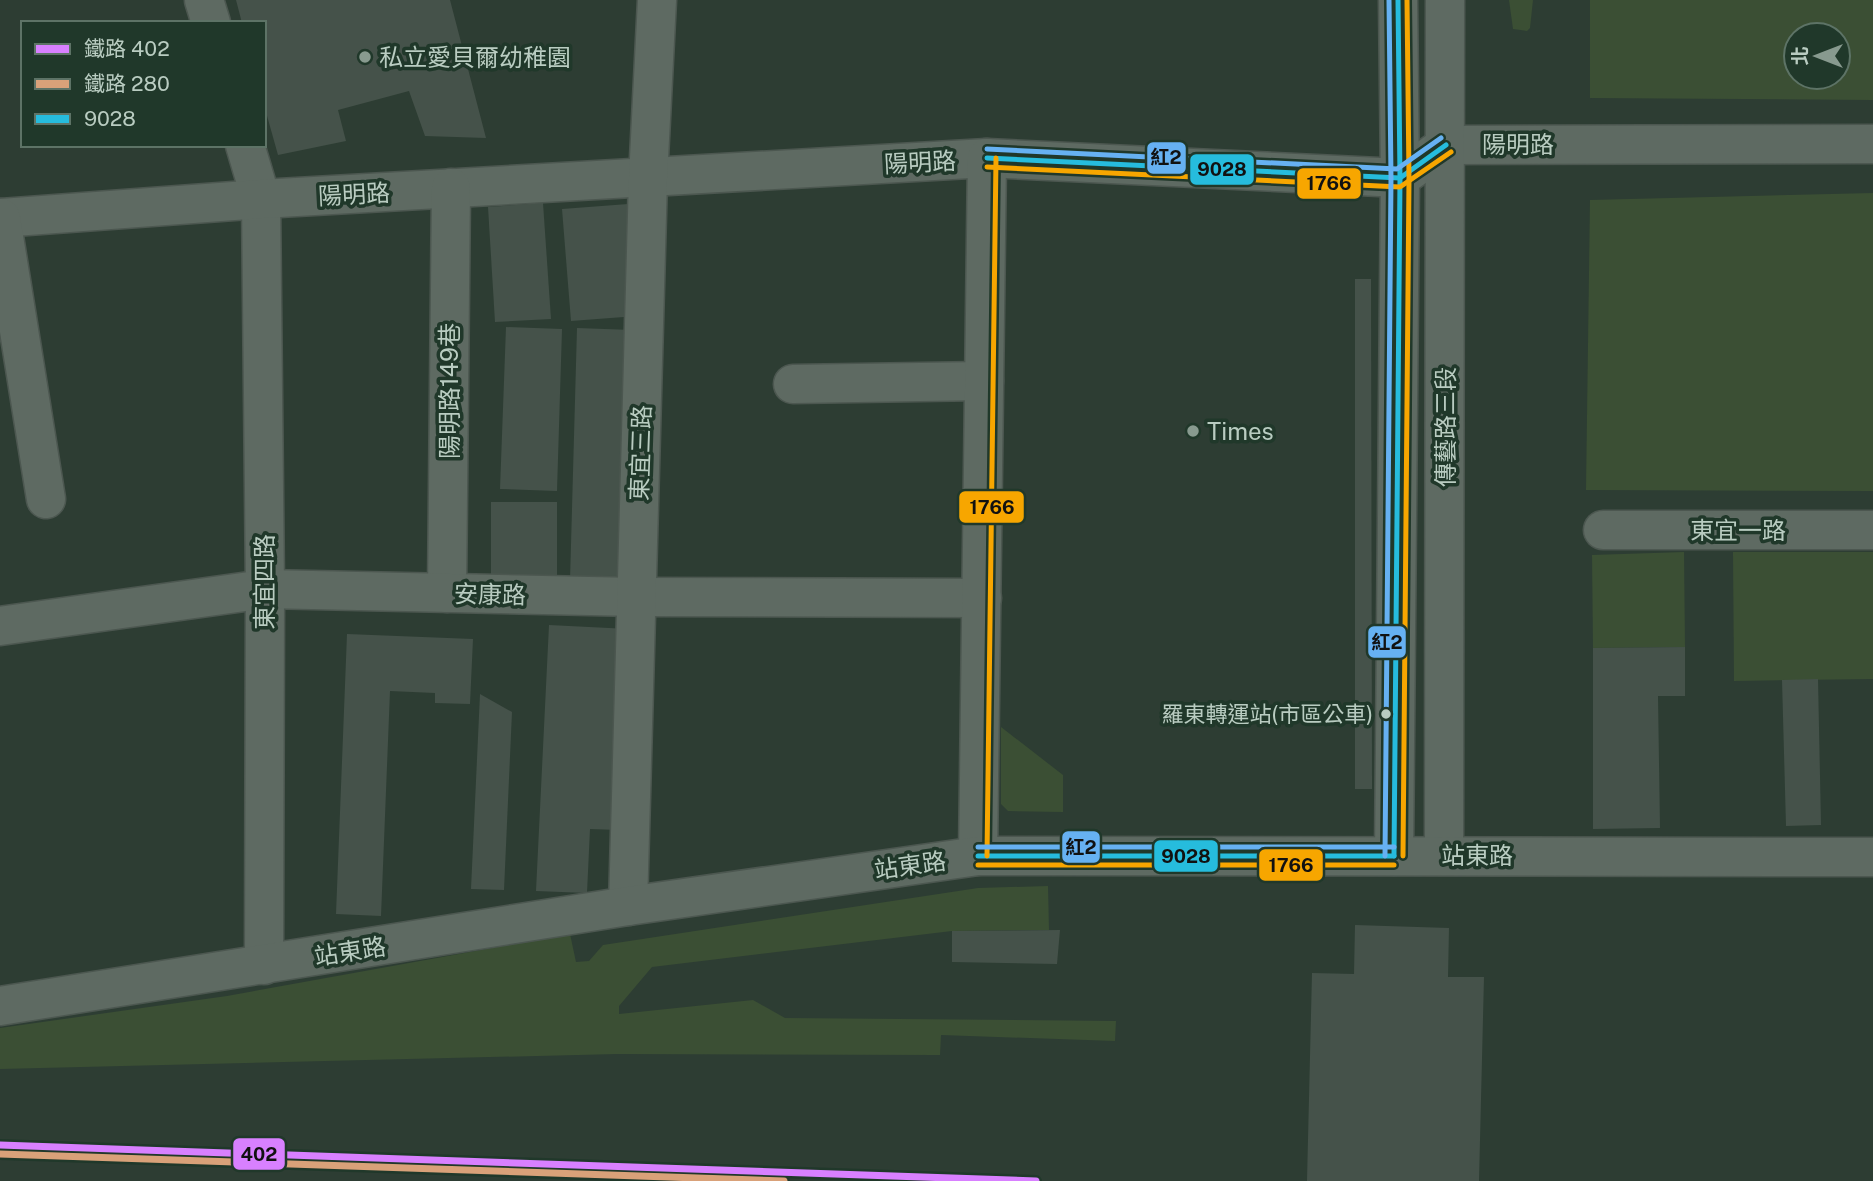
<svg xmlns="http://www.w3.org/2000/svg" width="1873" height="1181" viewBox="0 0 1873 1181" font-family="'Public Sans','Noto Sans TC',sans-serif">
<rect width="100%" height="100%" fill="#2d3d33"/>
<g fill="#3b4f34" fill-rule="evenodd">
<polygon points="1509,0 1533,0 1530,28 1527,31 1513,29"/>
<path d="M1590,0H1873V100L1590,98ZM1796,35H1838V77H1796Z"/>
<polygon points="1873,193 1873,491 1586,490 1590,200"/>
<polygon points="1684,552 1685,647 1593,648 1592,555"/>
<polygon points="1733,552 1873,552 1873,679 1734,681"/>
<polygon points="1001,727 1063,775 1063,812 1008,811 1001,804"/>
<polygon points="1048,886 1049,930 952,931 652,967 619,1006 619,1014 753,1000 785,1018 1116,1021 1115,1041 941,1035 940,1055 617,1054 0,1069 0,1028 227,996 570,934 576,962 589,961 603,945 978,888"/>
</g>
<g fill="#45524a">
<polygon points="236,0 450,0 486,138 425,136 409,91 338,110 346,141 278,155 264,105 264,23 242,23"/>
<polygon points="543,203 551,319 495,322 488,207"/>
<polygon points="628,204 637,316 571,321 562,209"/>
<polygon points="1355,279 1371,279 1372,789 1355,789"/>
<polygon points="506,327 562,329 557,491 500,489"/>
<polygon points="577,328 632,330 626,582 570,581"/>
<rect x="491" y="502" width="66" height="81"/>
<polygon points="549,625 629,629 619,830 590,829 587,893 536,891"/>
<polygon points="347,634 473,639 470,704 435,703 435,693 390,691 381,916 336,914"/>
<polygon points="1685,647 1685,696 1658,696 1660,828 1593,829 1593,648"/>
<polygon points="1818,679 1821,825 1786,826 1782,680"/>
<polygon points="480,694 512,712 504,890 471,889"/>
<polygon points="1355,925 1449,928 1448,977 1484,977 1479,1181 1307,1181 1312,973 1354,974"/>
<polygon points="1060,930 1057,964 952,962 952,931"/>
</g>
<g fill="none" stroke-linecap="round" stroke-linejoin="round">
<defs>
<g id="minor">
<polyline points="204,0 211,23"/>
<polyline points="245,145 261,199 265,589 264,965"/>
<polyline points="0,218 261,199 987,158 1400,178 1446,145 1873,144"/>
<polyline points="1,218 46,499"/>
<polyline points="793,384 984,381"/>
<polyline points="1603,530 1873,530"/>
<polyline points="447,593 451,188"/>
<polyline points="0,626 265,589 636,597 982,598"/>
<polyline points="1444,855 1445,0"/>
<polyline points="978,856 987,158"/>
<polyline points="1394,856 1400,178 1398,0"/>
<polyline points="628,906 648,178 657,0"/>
<polyline points="0,1006 628,906 978,856 1873,857"/>
</g>
</defs>
<use href="#minor" stroke="#4c5750" stroke-width="41"/>
<use href="#minor" stroke="#5e6a62" stroke-width="38"/>
<defs>
<g id="bus-1">
<polyline points="987,158 1400,178 1446,145"/>
<polyline points="978,856 1394,856"/>
<polyline points="1394,856 1400,178 1398,0"/>
</g>
<g id="bus-2">
<polyline points="987,167 1400,187 1451,152"/>
<polyline points="987,856 996,158"/>
<polyline points="1403,856 1409,178 1407,0"/>
<polyline points="978,865 1394,865"/>
</g>
<g id="bus-3">
<polyline points="987,149 1397,169 1441,138"/>
<polyline points="978,847 1394,847"/>
<polyline points="1385,856 1391,178 1389,0"/>
</g>
</defs>
<use href="#bus-1" stroke="#20382a" stroke-width="10"/>
<use href="#bus-2" stroke="#20382a" stroke-width="10"/>
<use href="#bus-3" stroke="#20382a" stroke-width="10"/>
<use href="#bus-1" stroke="#26bcdd" stroke-width="5"/>
<use href="#bus-2" stroke="#f7a600" stroke-width="5"/>
<use href="#bus-3" stroke="#66b1f2" stroke-width="5"/>
<defs>
<polyline id="rail-1" points="0,1145 1036,1181"/>
<polyline id="rail-2" points="0,1154 784,1181"/>
</defs>
<use href="#rail-1" stroke="#20382a" stroke-width="12"/>
<use href="#rail-2" stroke="#20382a" stroke-width="12"/>
<use href="#rail-1" stroke="#d880ff" stroke-width="7"/>
<use href="#rail-2" stroke="#d9a179" stroke-width="7"/>
</g>
<g fill="#889a8f" stroke="#20382a" stroke-width="2.5">
<circle cx="365" cy="57" r="7"/>
<circle cx="1193" cy="431" r="7"/>
</g>
<circle fill="#b9ccc1" stroke="#20382a" stroke-width="2.5" cx="1386" cy="714" r="6"/>
<g text-anchor="middle" dominant-baseline="central" stroke-width="7" stroke-linejoin="round" paint-order="stroke">
<g font-size="22" fill="#b9ccc1" stroke="#20382a" text-anchor="end">
<text x="1373" y="714">羅東轉運站(市區公車)</text>
</g>
<g font-size="24" fill="#b9ccc1" stroke="#20382a" text-anchor="start">
<text x="379" y="57">私立愛貝爾幼稚園</text>
<text x="1207" y="431">Times</text>
</g>
<g font-size="24" fill="#b9ccc1" stroke="#20382a">
<text x="1518" y="144">陽明路</text>
<text transform="translate(920 162) rotate(-3)">陽明路</text>
<text transform="translate(354 194) rotate(-3)">陽明路</text>
<text transform="translate(449 391) rotate(-90)">陽明路149巷</text>
<text transform="translate(1445 427) rotate(-90)">傳藝路三段</text>
<text transform="translate(640 453) rotate(-88)">東宜三路</text>
<text x="1738" y="530">東宜一路</text>
<text transform="translate(264 582) rotate(-90)">東宜四路</text>
<text transform="translate(490 594) rotate(1)">安康路</text>
<text x="1477" y="855">站東路</text>
<text transform="translate(910 865) rotate(-8)">站東路</text>
<text transform="translate(350 951) rotate(-9)">站東路</text>
</g>
</g>
<g stroke="#20382a" stroke-width="2.5">
<rect x="1146" y="141" width="41" height="34" rx="7" fill="#66b1f2"/>
<rect x="1189" y="153" width="66" height="33" rx="7" fill="#26bcdd"/>
<rect x="1296" y="167" width="66" height="33" rx="7" fill="#f7a600"/>
<rect x="958" y="490" width="67" height="34" rx="7" fill="#f7a600"/>
<rect x="1367" y="625" width="40" height="34" rx="7" fill="#66b1f2"/>
<rect x="1061" y="830" width="40" height="34" rx="7" fill="#66b1f2"/>
<rect x="1153" y="839" width="66" height="34" rx="7" fill="#26bcdd"/>
<rect x="1258" y="848" width="66" height="34" rx="7" fill="#f7a600"/>
<rect x="232" y="1137" width="54" height="34" rx="7" fill="#d880ff"/>
</g>
<g font-size="19" text-anchor="middle" font-weight="bold" fill="#111">
<text x="1166" y="164">紅2</text>
<text x="1222" y="176">9028</text>
<text x="1329" y="190">1766</text>
<text x="992" y="514">1766</text>
<text x="1387" y="649">紅2</text>
<text x="1081" y="854">紅2</text>
<text x="1186" y="863">9028</text>
<text x="1291" y="872">1766</text>
<text x="259" y="1161">402</text>
</g>
<rect x="21" y="21" width="245" height="126" fill="#20382a" stroke="#5d7366" stroke-width="2"/>
<rect x="35" y="44" width="35" height="10" fill="#d880ff" stroke="#5d7366" stroke-width="2"/>
<text x="84" y="56" font-size="21" fill="#b9ccc1">鐵路 402</text>
<rect x="35" y="79" width="35" height="10" fill="#d9a179" stroke="#5d7366" stroke-width="2"/>
<text x="84" y="91" font-size="21" fill="#b9ccc1">鐵路 280</text>
<rect x="35" y="114" width="35" height="10" fill="#26bcdd" stroke="#5d7366" stroke-width="2"/>
<text x="84" y="126" font-size="21" fill="#b9ccc1">9028</text>
<g transform="translate(1817 56) rotate(270)"><circle r="33" fill="#20382a" stroke="#5d7366" stroke-width="2"/>
<path d="M0-5L12 26L0 18L-12 26Z" fill="#889a8f"/>
<text y="-10" font-size="19" font-weight="bold" text-anchor="middle" fill="#b9ccc1">北</text>
</g>
</svg>
